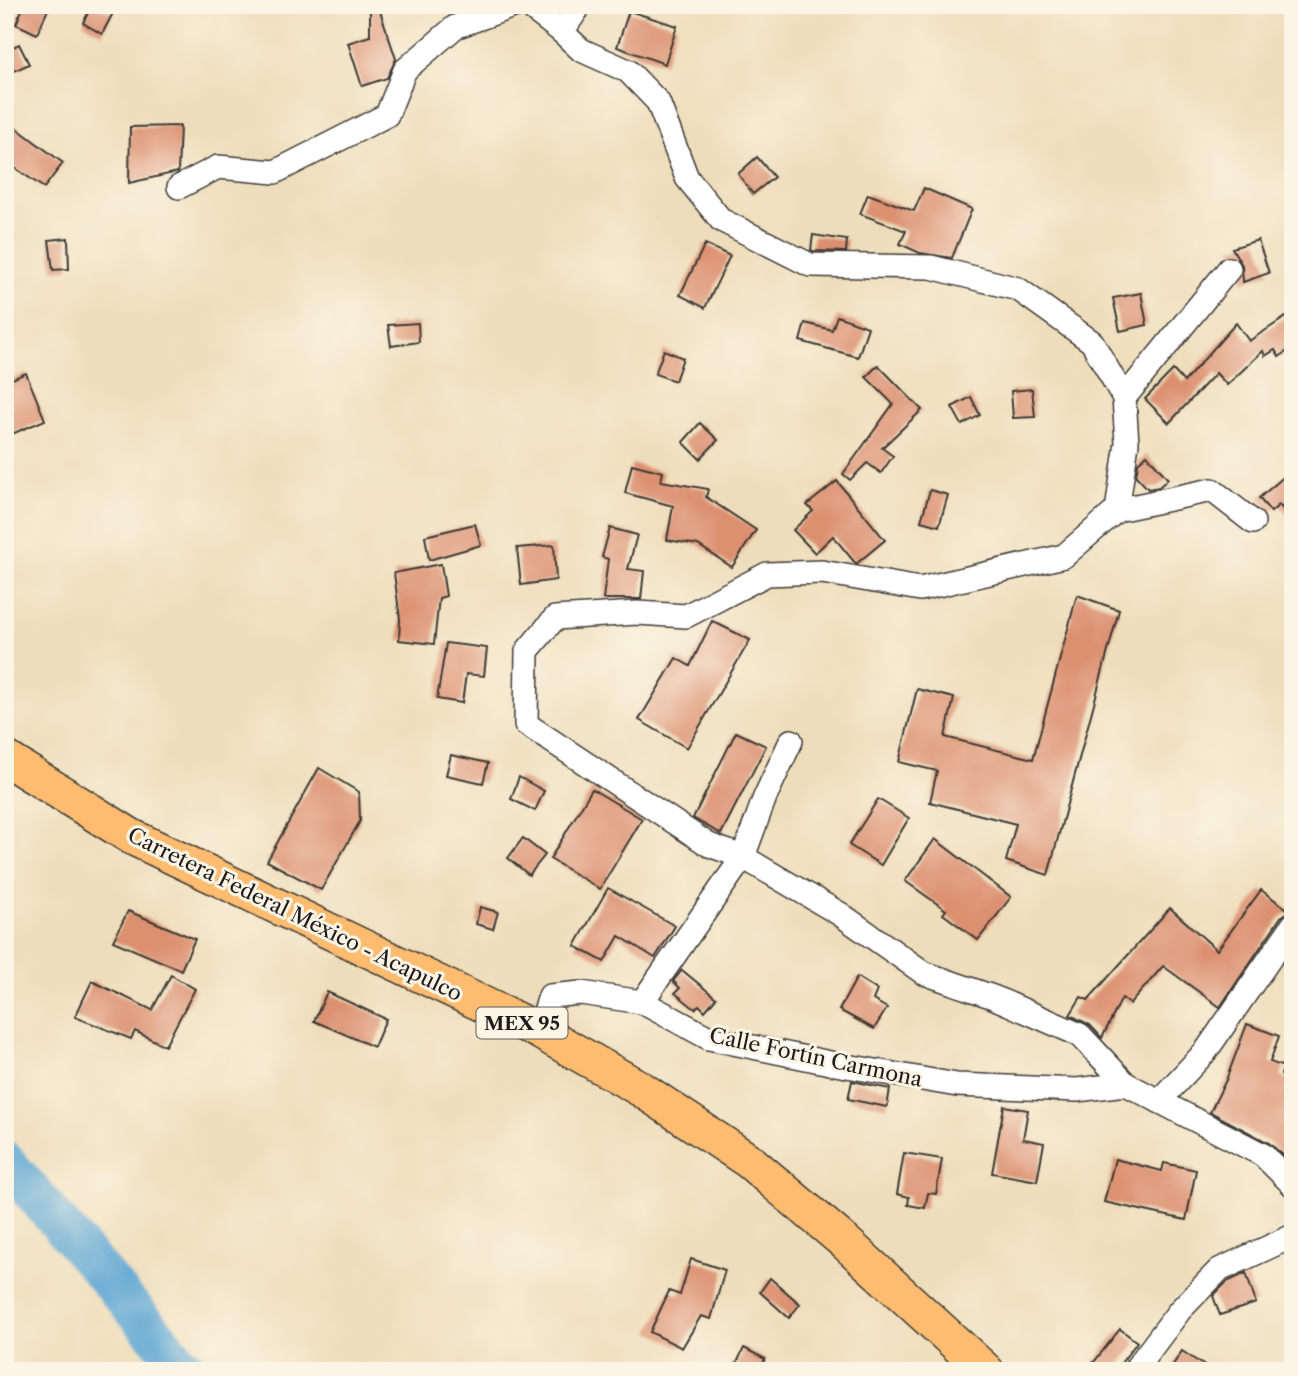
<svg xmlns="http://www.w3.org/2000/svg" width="1298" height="1376" viewBox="0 0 1298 1376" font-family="'Libre Caslon Text',serif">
<rect width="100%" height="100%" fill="#fcf5e5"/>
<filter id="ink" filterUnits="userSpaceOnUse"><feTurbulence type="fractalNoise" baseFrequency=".0143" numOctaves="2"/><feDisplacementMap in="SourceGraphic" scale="14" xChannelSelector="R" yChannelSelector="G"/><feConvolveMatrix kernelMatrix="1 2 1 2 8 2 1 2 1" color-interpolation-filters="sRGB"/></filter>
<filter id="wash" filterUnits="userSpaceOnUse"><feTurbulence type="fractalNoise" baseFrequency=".00686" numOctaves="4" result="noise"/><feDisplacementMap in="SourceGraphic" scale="28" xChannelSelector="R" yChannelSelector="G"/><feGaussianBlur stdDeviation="1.57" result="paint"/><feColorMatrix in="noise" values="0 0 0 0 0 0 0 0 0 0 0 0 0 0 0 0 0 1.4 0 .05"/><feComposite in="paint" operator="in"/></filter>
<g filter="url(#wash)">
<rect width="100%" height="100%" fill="#eeddba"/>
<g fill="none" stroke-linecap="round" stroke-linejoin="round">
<polyline stroke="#5ba6d3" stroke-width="40" points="5,1161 179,1362 191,1371"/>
</g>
<g id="blocks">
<g fill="#dc906f">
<polygon points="24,5 50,5 37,34 16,24"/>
<polygon points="92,5 113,13 102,34 83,23"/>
<polygon points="370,5 378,5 396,59 387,78 362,86 348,43 370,36"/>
<polygon points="629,11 677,26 665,64 617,47"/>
<polygon points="19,44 29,64 10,73 5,62 5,51"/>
<polygon points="180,126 178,172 129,183 130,127"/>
<polygon points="15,127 63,163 44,188 5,161 5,140"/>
<polygon points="757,157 774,177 753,194 738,174"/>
<polygon points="924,188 972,209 952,258 920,253 900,244 906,231 860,214 868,194 914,211"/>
<polygon points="813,235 847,240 846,252 813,251 811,250"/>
<polygon points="68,238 69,269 53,270 49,240"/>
<polygon points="1258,240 1269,273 1243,282 1242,265 1232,248"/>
<polygon points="705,244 730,256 705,308 680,295"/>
<polygon points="1141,293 1147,325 1120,331 1113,298"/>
<polygon points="837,316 868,327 858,357 800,341 805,323 832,330"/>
<polygon points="1286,317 1293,330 1293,347 1279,357 1275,350 1265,356 1263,351 1227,385 1216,373 1169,423 1145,399 1173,370 1184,382 1236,323 1249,341"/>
<polygon points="418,323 419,342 391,346 388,325"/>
<polygon points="664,350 683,358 675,381 655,374"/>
<polygon points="878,365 922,410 882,448 893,456 881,473 867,463 850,480 843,474 893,404 866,377"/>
<polygon points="26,373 45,420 5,437 5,382"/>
<polygon points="1032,389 1035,417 1013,418 1011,391"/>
<polygon points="971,397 980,415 962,425 952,407"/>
<polygon points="700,423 718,440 700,459 683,442"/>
<polygon points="1147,455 1168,479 1159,487 1148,489 1136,476 1138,463"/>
<polygon points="632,464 663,472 661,481 708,489 706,497 756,530 732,567 698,545 667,540 673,506 625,493"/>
<polygon points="1293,469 1293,520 1279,505 1271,512 1259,498"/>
<polygon points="837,481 885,540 856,564 833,536 815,553 793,530 813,511 807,505"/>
<polygon points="930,490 948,495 939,526 921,521"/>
<polygon points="475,524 481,545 429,560 425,536"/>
<polygon points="610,528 637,535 628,569 644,571 641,599 603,599 608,559 602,557"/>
<polygon points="554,545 556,580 521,585 517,548"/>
<polygon points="441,564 446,596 439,598 434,644 399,640 400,619 394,573"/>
<polygon points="1077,595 1119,610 1048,875 1006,861 1016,824 930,802 937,771 899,762 917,689 954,698 945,737 1033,759"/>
<polygon points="712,621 750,640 687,748 639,720 676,658 690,666"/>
<polygon points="446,643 487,648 484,676 466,674 462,703 437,699"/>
<polygon points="736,732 766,746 721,834 693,818"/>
<polygon points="451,755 488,763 483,783 446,775"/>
<polygon points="319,768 359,792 360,821 321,890 267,861"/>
<polygon points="519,777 544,791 535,811 511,799"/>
<polygon points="592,789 642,819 600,889 550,859"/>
<polygon points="878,799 909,818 881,865 849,845"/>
<polygon points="523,838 545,855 529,875 508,858"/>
<polygon points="935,839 1011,897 978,940 943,914 946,910 905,881"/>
<polygon points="608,888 675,926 655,958 619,936 604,962 575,946"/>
<polygon points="1261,890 1290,911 1281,917 1220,1007 1163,966 1130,1004 1122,998 1102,1038 1090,1025 1070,1015 1081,997 1088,1000 1170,908 1217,950"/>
<polygon points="480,907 498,912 493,929 476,924"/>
<polygon points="128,911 195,939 181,970 113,941"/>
<polygon points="682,970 716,998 705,1011 699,1005 695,1009 675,993 680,988 673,981"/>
<polygon points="171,975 195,989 165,1046 135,1031 131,1039 75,1017 92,981 152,1010"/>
<polygon points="857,977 877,990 873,1000 887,1008 874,1029 839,1010"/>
<polygon points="327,992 386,1019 374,1047 314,1021"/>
<polygon points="1247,1024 1279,1036 1270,1062 1284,1067 1281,1075 1293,1084 1293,1144 1284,1156 1269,1143 1210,1112 1226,1080"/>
<polygon points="852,1081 890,1089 887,1107 848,1099"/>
<polygon points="1004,1106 1028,1110 1023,1139 1044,1143 1037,1181 992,1173"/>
<polygon points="904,1153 942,1159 936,1194 928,1193 925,1208 908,1205 909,1197 897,1194"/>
<polygon points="1115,1159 1162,1171 1164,1163 1196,1170 1186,1220 1104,1202"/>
<polygon points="691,1259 725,1270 711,1319 701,1316 682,1348 650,1332 669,1291 680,1295"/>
<polygon points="1246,1273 1256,1303 1220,1315 1213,1296 1227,1282"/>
<polygon points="770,1278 800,1304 789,1318 760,1292"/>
<polygon points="1120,1329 1137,1342 1115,1371 1087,1371"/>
<polygon points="744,1348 765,1359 759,1371 733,1371"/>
<polygon points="1182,1351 1212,1371 1169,1371"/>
</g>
</g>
</g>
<g filter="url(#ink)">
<use href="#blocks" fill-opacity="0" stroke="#3c3934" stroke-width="2"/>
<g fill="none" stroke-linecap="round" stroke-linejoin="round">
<defs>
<g id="minor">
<polyline points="527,5 562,32"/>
<polyline points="580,5 562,32 581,50 628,71 658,102 687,178 721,220 810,265 931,267 1018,289 1092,342 1124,398 1127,443 1117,510 1064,556 920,589 822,572 767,574 686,616 637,613 555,618 527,651 526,724 709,845 743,857 840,914 924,973 993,997 1080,1035 1126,1084 1263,1155 1293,1185"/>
<polyline points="179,187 218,167 275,172 387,115 405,70 455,27 516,5"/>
<polyline points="1124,398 1229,269"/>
<polyline points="1117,510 1212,490 1253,522"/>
<polyline points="642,1002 743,857 765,797 791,741"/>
<polyline points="539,1031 550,996 581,993 642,1002 709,1038 835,1064 957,1085 1077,1090 1126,1084"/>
<polyline points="1159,1101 1206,1051 1293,925"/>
<polyline points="1134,1371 1180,1310 1219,1270 1293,1236"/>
</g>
<polyline id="primary" points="5,758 132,837 539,1031 641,1089 749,1161 846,1243 986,1371"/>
</defs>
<use href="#minor" stroke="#3c3934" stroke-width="26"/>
<use href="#primary" stroke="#3c3934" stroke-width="38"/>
<use href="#minor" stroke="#fff" stroke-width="23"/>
<use href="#primary" stroke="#fdbc6f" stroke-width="35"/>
</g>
</g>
<g text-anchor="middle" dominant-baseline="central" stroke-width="6" stroke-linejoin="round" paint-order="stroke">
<rect fill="#fcf5e5" stroke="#5f5d58" stroke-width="2" x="476.5" y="1007.5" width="91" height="31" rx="5"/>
<g font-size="19" font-weight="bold" fill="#1c1c1c">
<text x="522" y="1023">MEX 95</text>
</g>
<g font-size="21" fill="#1c1c1c" stroke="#fcf5e5">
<text transform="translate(295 914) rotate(26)">Carretera Federal México - Acapulco</text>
<text transform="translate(816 1057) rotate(12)">Calle Fortín Carmona</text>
</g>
</g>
<rect width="1298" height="1376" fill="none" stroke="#fcf5e5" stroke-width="28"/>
</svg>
